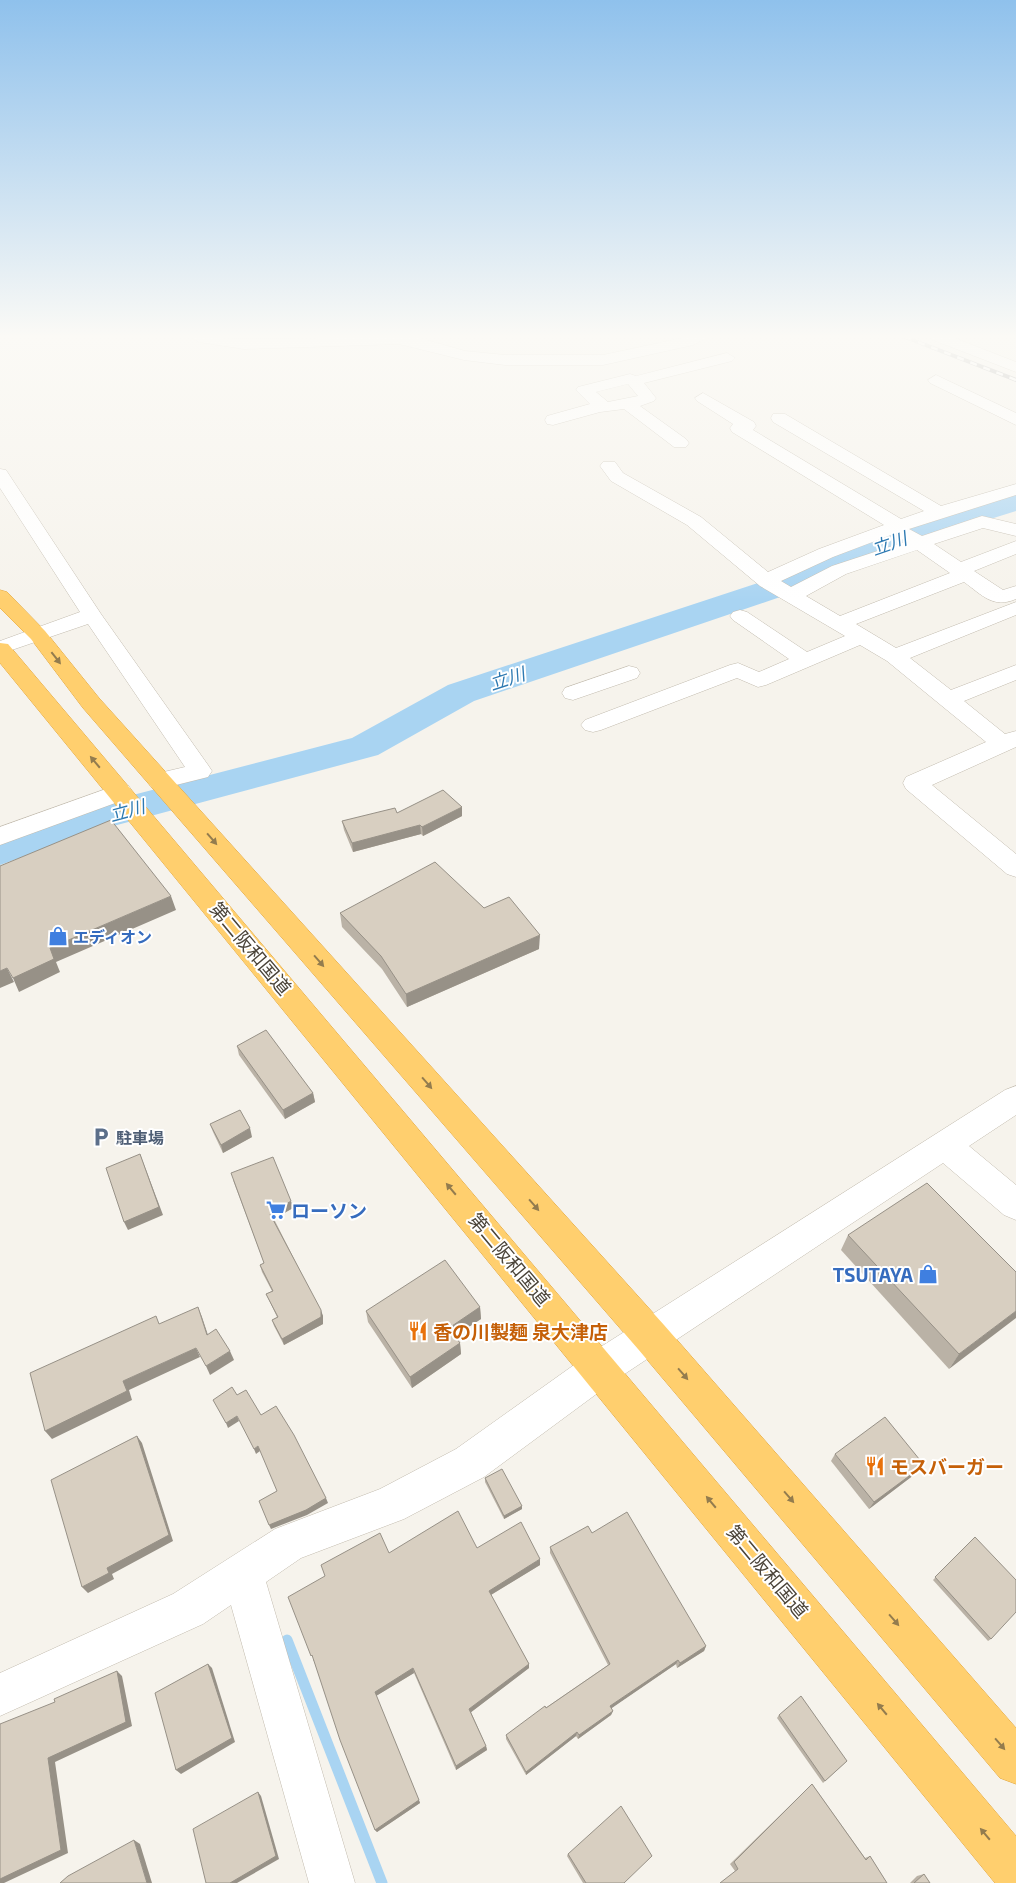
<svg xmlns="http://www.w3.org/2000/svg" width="1016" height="1883" viewBox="0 0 1016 1883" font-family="'Exo 2','Noto Sans JP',sans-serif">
<rect width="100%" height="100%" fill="#f6f3ec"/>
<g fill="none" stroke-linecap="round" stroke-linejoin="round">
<polyline stroke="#a9d4f2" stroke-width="11" points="287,1640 382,1883"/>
<polygon fill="#a9d4f2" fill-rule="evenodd" points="1016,493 1016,511 904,546 843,568 786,595 474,701 378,755 91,832 0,865 0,836 79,809 352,738 448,685 764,581 821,555 882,533"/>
<defs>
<g id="minor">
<polygon points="191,337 244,339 416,337 465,351 505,355 603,355 687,337 708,337 693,345 603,365 505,365 464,360 399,344 244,349 199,342"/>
<polygon points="930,337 952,337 1016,362 1016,372 933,340"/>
<path d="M727,353L735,358L732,361L644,383L656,398L654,401L640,406L686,439L689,443L686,447H674L624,409L600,412L553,425L547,424L545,420L547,416L590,404L576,390L578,387L630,374L636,376ZM628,384L638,396L608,402L596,392Z"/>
<polygon points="936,375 1016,413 1016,425 930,383 928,380"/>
<path d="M703,393L754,422L756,426L753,430L901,519L924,511L773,422L771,418L773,414H785L941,506L1016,484V495L909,529L922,536L982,516L1016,524V536L983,528L934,544L961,562L1016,541V554L974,571L1003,590L1016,586V599C993,609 982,595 964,582L856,624L896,648L1016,602V615L910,658L951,690L1016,665V680L964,701L1005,734L1016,731V747L932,785L1016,854V877L1007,874L906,789L903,783L906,777L986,742L887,661L860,645L766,685L758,687L737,678L601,730L593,732L585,730L581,725L585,720L730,665L738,663L759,672L789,659L733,620L730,616L733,612L740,610L747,612L807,652L845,636L760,586L687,525L611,481L600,466L603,462H615L623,473L701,517L768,572L819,549L884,525L732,432L730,428L733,424L697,401L695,398ZM899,532L898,535L905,542L832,566L791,587L781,581L833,557ZM917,550L950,573L840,616L806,596L846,574Z"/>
<polygon points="0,469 6,470 101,614 208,765 212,771 208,777 160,789 151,787 148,781 151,775 185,767 88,624 0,654 0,641 80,612 0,488"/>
<polygon points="629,666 637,668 640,673 637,678 573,700 565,698 562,693 565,688"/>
<polygon points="120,784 129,786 132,792 129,798 0,845 0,827"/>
<polygon points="1016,1086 1016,1115 969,1146 1016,1185 1016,1220 1004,1215 943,1163 614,1381 484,1477 404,1519 301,1558 266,1582 355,1883 309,1883 231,1605 203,1624 0,1716 0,1673 173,1594 275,1529 380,1489 456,1449 588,1355 1005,1090"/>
</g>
<g id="highway">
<polygon points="0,590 7,592 45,631 99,698 664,1325 1016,1728 1016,1784 1000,1778 638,1349 83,708 31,639 0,608"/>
<polygon points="0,643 8,644 1016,1836 1016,1883 995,1883 0,663"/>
</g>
</defs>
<use href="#minor" stroke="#c2bbae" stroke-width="1"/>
<use href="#highway" stroke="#e0a43c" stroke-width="1"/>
<use href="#minor" fill="#fff" fill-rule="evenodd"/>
<use href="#highway" fill="#ffcf6e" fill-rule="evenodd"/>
<defs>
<polyline id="rail" points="905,337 1016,380"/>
</defs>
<use href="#rail" stroke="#9a9a9a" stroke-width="4"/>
<use href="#rail" stroke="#fff" stroke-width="2.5" stroke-dasharray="7" stroke-linecap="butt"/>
</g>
<g fill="#bab2a6">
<polygon points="462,807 462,816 423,836 421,834 353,852 344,830 342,821 397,813"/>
<polygon points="484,908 539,949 407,1007 382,969 342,927 340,913"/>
<polygon points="237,1046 313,1093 315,1102 285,1119 239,1055"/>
<polygon points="210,1124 252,1137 223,1153 213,1132"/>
<polygon points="233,1180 293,1208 274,1219 323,1316 323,1324 284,1345 274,1326 272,1320 277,1317 266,1294 272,1291 262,1272 260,1265 264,1263"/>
<polygon points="848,1235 1016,1272 949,1369 841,1250"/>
<polygon points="480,1307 481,1319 455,1336 460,1343 461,1354 412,1388 368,1322 366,1311"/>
<polygon points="835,1454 924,1465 919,1471 869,1509 831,1461"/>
<polygon points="485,1478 522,1506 522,1509 504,1519 485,1482"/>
<polygon points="592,1533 706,1646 704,1651 677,1668 676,1664 611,1708 613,1711 611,1715 578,1739 576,1736 526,1775 506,1739 506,1735 608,1665 550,1553 550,1547"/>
<polygon points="975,1537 991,1639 988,1641 933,1580"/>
<polygon points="477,1548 540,1565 491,1595 529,1664 529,1668 471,1712 486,1746 487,1750 456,1770 414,1673 376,1696 420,1803 377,1832 375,1830 314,1661 313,1661 389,1553"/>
<polygon points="779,1715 847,1761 823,1783 777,1718"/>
<polygon points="812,1784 865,1858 870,1856 887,1883 735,1871 730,1864"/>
<polygon points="568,1854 625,1883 583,1883 567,1856"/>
<polygon points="924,1874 930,1883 910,1883 917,1876"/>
</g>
<g fill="#979187">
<polygon points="462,807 462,816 423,836 422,827"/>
<polygon points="420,825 421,834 353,852 352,843"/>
<polygon points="171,896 176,910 56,962 60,972 19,992 13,978 50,948"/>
<polygon points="540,935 539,949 407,1007 406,994"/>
<polygon points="7,968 14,982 0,988 0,971"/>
<polygon points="313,1093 315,1102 285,1119 283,1110"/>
<polygon points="250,1128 252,1137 223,1153 221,1145"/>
<polygon points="140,1154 163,1215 128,1230 124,1222"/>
<polygon points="291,1201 293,1208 272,1220 270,1214"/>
<polygon points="198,1307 202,1317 211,1344 207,1335"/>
<polygon points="480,1307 481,1319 450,1339 449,1328"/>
<polygon points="321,1310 323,1316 323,1324 284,1345 282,1339"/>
<polygon points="1016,1311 1016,1318 949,1369 959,1354"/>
<polygon points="460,1343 461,1354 412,1388 410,1377"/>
<polygon points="196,1348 200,1357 129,1390 132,1400 52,1439 45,1431 123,1381"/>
<polygon points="230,1351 234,1360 210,1375 206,1366"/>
<polygon points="237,1416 239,1421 228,1428 226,1423"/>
<polygon points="137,1436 142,1443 173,1541 112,1574 114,1579 88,1593 82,1587 107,1568"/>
<polygon points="258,1446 260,1451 256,1454 254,1449"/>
<polygon points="924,1465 919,1471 869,1509 874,1502"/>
<polygon points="326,1498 328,1503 307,1515 271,1529 269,1525"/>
<polygon points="522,1506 522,1509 504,1519 504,1516"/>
<polygon points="540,1559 540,1565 489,1596 489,1591"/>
<polygon points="706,1646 704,1651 677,1668 680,1663"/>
<polygon points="678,1660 676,1664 609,1710 610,1706"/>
<polygon points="208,1664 212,1668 235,1742 181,1774 176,1770"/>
<polygon points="529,1664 529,1668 470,1713 469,1709"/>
<polygon points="413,1668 414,1673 376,1696 375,1692"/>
<polygon points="117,1671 122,1676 132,1726 55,1762 68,1853 4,1883 0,1883 0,1879 48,1758"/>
<polygon points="613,1711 611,1715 578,1739 579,1735"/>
<polygon points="577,1732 576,1736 526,1775 526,1772"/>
<polygon points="486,1746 487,1750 456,1770 456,1766"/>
<polygon points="258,1792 261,1796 279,1859 237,1883 230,1883"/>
<polygon points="419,1800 420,1803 377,1832 375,1830"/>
<polygon points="134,1840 140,1844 152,1883 147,1883"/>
</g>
<g fill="#d8cfc1" stroke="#979187">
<polygon points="443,790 462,807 422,827 420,825 352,843 342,821 395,808 397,813"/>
<polygon points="111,820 171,896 50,948 54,959 13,978 7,968 0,971 0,866"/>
<polygon points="435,862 484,908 509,897 540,935 406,994 381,956 340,913"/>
<polygon points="266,1030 313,1093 283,1110 237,1046"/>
<polygon points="240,1110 250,1128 221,1145 210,1124"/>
<polygon points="140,1154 159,1207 124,1222 106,1168"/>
<polygon points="273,1157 291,1201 270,1214 321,1310 321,1317 282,1339 272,1320 278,1317 266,1294 273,1291 260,1265 264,1263 231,1173"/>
<polygon points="927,1183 1016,1272 1016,1311 959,1354 848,1235"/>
<polygon points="445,1260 480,1307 449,1328 460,1343 410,1377 366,1311"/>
<polygon points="198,1307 207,1335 216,1329 230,1351 206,1366 196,1348 123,1381 127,1391 45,1431 30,1373 156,1316 159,1324"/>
<polygon points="232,1387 237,1395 246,1390 261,1415 276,1406 294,1435 326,1498 306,1510 269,1525 259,1501 277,1491 258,1446 254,1449 237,1416 226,1423 213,1400"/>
<polygon points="885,1417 924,1465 874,1502 835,1454"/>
<polygon points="137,1436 169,1535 107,1568 109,1573 82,1587 51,1480"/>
<polygon points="502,1469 522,1506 504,1516 485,1478"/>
<polygon points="458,1511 477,1548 521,1522 540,1559 489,1591 529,1664 469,1709 486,1746 456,1766 413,1668 375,1692 419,1800 375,1830 340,1740 312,1655 311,1656 288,1597 325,1576 321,1565 380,1533 389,1553"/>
<polygon points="627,1512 706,1646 680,1663 678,1660 610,1706 613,1711 579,1735 577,1732 526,1772 506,1735 545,1706 546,1708 610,1664 550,1547 588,1526 592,1533"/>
<polygon points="975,1537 1016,1580 1016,1612 991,1639 935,1577"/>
<polygon points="208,1664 232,1738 176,1770 155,1693"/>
<polygon points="117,1671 126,1722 48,1758 61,1850 0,1879 0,1724 55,1702 54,1699"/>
<polygon points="801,1696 847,1761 825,1781 779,1715"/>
<polygon points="812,1784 866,1860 870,1856 887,1883 720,1883 738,1869 734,1862"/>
<polygon points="258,1792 276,1856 230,1883 206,1883 193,1829"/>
<polygon points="621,1806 652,1856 624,1883 586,1883 568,1854"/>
<polygon points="134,1840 147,1883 60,1883 68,1876"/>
<polygon points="924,1874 930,1883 914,1883"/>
</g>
<defs><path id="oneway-solid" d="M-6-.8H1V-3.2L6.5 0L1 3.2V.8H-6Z" transform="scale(1.25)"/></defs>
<g fill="#937c4e">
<use href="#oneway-solid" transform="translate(56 658) rotate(52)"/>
<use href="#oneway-solid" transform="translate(95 762) rotate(-130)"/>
<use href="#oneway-solid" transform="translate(212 839) rotate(49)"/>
<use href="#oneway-solid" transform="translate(319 961) rotate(49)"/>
<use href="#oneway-solid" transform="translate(427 1083) rotate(49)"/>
<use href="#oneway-solid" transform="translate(451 1189) rotate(-130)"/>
<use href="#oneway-solid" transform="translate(534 1205) rotate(49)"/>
<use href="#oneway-solid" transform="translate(683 1374) rotate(49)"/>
<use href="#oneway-solid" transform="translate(789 1497) rotate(49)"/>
<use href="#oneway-solid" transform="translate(711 1502) rotate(-130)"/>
<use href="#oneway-solid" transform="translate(894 1620) rotate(49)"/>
<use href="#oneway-solid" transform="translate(882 1709) rotate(-130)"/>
<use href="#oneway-solid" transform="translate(1000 1744) rotate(49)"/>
<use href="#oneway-solid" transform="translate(985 1834) rotate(-130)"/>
</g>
<linearGradient id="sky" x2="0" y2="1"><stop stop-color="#8fc1ec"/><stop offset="0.56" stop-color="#fbfaf6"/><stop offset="1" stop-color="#fbfaf6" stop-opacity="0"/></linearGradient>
<rect width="1016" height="601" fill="url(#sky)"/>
<defs>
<symbol id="shop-bare" viewBox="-9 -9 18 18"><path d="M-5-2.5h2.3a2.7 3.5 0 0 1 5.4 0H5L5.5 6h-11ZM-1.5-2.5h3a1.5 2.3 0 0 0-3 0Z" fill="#3f7fe0" stroke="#fff" stroke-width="2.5" paint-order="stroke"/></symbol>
<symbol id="parking-bare" viewBox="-9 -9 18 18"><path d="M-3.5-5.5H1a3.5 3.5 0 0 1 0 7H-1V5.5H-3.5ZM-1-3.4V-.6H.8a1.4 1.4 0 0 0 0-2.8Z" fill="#5c6f8a" stroke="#fff" stroke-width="2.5" paint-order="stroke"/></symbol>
<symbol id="supermarket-bare" viewBox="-9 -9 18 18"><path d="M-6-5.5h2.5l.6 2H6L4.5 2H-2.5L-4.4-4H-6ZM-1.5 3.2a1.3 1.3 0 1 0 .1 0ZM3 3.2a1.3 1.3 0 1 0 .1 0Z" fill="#3f7fe0" stroke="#fff" stroke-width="2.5" paint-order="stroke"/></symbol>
<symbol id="restaurant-bare" viewBox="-9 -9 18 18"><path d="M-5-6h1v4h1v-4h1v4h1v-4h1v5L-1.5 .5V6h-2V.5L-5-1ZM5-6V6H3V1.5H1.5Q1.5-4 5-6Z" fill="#e8710a" stroke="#fff" stroke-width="2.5" paint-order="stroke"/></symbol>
</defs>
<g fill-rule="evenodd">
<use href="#shop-bare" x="44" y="922" width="28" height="28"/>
<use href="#parking-bare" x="87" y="1123" width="28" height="28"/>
<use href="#supermarket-bare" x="262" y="1196" width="28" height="28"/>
<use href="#shop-bare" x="914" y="1260" width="28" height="28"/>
<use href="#restaurant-bare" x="404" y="1317" width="28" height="28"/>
<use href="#restaurant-bare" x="861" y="1452" width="28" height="28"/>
</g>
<g text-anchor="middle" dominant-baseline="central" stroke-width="4" stroke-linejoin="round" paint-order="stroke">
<g font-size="16" font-weight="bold" fill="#366cbe" stroke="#fff" text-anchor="start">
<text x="73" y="936">エディオン</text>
</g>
<g font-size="16" font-weight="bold" fill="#4e5e75" stroke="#fff" text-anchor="start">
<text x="116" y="1137">駐車場</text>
</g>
<g font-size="18" font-style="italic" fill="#2e7ab2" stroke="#fff">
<text transform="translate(889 543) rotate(-19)">立川</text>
<text transform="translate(507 678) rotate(-18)">立川</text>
<text transform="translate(127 810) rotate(-15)">立川</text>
</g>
<g font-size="19" fill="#4b4439" stroke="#fff">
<text transform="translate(251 948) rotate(50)">第二阪和国道</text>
<text transform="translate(510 1259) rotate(50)">第二阪和国道</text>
<text transform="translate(768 1571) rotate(50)">第二阪和国道</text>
</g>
<g font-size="19" font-weight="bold" fill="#366cbe" stroke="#fff" text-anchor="start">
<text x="291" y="1210">ローソン</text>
<text x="913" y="1274" text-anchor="end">TSUTAYA</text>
</g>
<g font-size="19" font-weight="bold" fill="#c56008" stroke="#fff" text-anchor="start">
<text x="433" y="1331">香の川製麺 泉大津店</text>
<text x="890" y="1466">モスバーガー</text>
</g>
</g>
</svg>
